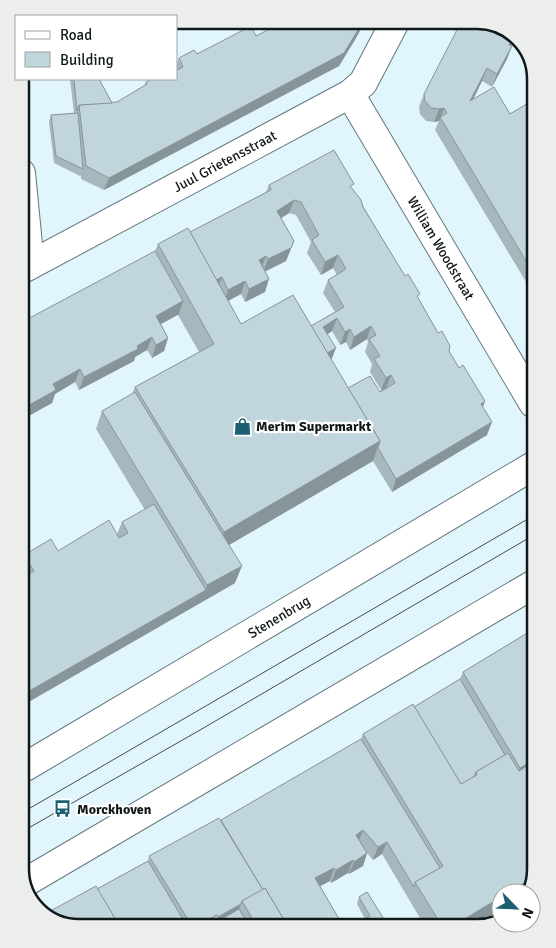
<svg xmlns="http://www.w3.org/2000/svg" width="556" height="948" viewBox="0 0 556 948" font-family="Signika,sans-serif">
<rect width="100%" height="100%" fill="#e0f6fc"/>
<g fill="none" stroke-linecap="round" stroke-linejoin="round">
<defs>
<g id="street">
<path id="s1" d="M350,94L533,403"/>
<polyline points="21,173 30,265"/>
<path id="s2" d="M21,270L350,94L363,83L396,20"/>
</g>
<g id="secondary">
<path id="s3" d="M25,767L533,466"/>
<polyline points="26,882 534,584"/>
</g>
</defs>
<use href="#street" stroke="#63767b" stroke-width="30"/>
<use href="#secondary" stroke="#63767b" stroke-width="30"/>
<use href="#street" stroke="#fff" stroke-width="28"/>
<use href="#secondary" stroke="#fff" stroke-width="28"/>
<g stroke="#424c4f" stroke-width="1">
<polyline points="25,811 533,516"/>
<polyline points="25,830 200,730 534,535"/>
</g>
</g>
<g fill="#a6b7bd" fill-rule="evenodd">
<polygon points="294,25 356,38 339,66 104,190 81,179 81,175 80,176 54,163 49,122 51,115 74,113 70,79 99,79 112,103 117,102 144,86 146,82 176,79 176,65 179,58 197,54 256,36"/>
<polygon points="510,30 517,38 516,37 511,46 507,59 492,87 482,81 473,100 510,114 530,102 532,292 435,130 439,121 434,122 426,121 420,114 419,107 424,94"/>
<path d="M269,185L353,189L483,408L487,435L392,492L373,461L229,545L235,583L25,704L24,555L58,551L117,534L122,522L145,510L96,429L102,411L132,394L135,387L199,352L178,315L161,324L168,338L164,351L152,358L147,350L135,357L134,361L79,390L75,382L55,394L52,403L23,419L155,251L158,244L190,232L266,192ZM289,213L296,215L311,242L307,253L321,275L333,268L337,275L328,280L323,293L335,312L311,326L241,324L228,301L241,294L245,302L265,292V272L286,261L294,241L281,218ZM332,331L340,345L346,342L350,350L367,339L368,342L365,352L372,364L370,372L381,390L380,392L348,388L331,360L328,334Z"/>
<polygon points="534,629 536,870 501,910 481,922 423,923 382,854 373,860 367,853 363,866 349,874 348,873 331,883 330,881 320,886 342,924 75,928 97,889 148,861 149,856 221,820 361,739 363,734 414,707 460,679 463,672"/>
<polygon points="359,897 387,924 360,924 361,922 365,919 357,904"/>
</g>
<g fill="#87959a">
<polygon points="364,20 366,20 356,38 339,66 104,190 109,178"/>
<polygon points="514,35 516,36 504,58 509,45"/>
<polygon points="512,46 507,59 492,87 497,74"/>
<polygon points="487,68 482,81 466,114 470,101"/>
<polygon points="444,108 439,121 434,122 439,109"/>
<polygon points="294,200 289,213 272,224 277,211"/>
<polygon points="294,241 286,261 263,272 268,259"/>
<polygon points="338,255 333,268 321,275 325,262"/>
<polygon points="266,256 261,269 259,260"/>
<polygon points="222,277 217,290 212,283"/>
<polygon points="269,279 265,292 245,302 249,289"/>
<polygon points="245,281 241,294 224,303 228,290"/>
<polygon points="183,301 179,314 152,329 156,316"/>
<polygon points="337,318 332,331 319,340 323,327"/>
<polygon points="371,326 367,339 350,350 354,337"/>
<polygon points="350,329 346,342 340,345 345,332"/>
<polygon points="152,337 147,350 135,357 134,361 79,390 84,377"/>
<polygon points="168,338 164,351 152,358 156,345"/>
<polygon points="336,348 331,361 322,355"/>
<polygon points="80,369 75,382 55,394 52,403 23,419 22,409 53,384"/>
<polygon points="391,375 386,388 381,390 386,378"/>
<polygon points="485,401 481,414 481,404"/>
<polygon points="492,422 487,435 392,492 396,479"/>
<polygon points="380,441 373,461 217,552 224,532"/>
<polygon points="242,566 235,583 25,704 24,694 206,590 207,585"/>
<polygon points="535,759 535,775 513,788 520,768"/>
<polygon points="363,830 358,843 356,835"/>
<polygon points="387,842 382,854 373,860 378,847"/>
<polygon points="367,853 363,866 349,874 354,862"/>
<polygon points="353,860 348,873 331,883 336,870"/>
<polygon points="334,868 330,881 311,891 315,878"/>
<polygon points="534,877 529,893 507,893"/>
<polygon points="501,897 501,910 481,922 458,923"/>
<polygon points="241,904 234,922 202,926"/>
<polygon points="297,919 295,925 287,925"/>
</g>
<g fill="#c1d5dc" stroke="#87959a">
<polygon points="297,20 364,20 344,53 109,178 86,166 79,105 117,102 147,84 146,82 152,79 176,79 176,71 183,67 179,58 194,50 197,54 251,26 256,36 285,21 294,25"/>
<polygon points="462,20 482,20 510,30 514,35 509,45 512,46 497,74 487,68 470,101 494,87 510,114 530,102 532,271 440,117 447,113 444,108 439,109 431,108 425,101 424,94"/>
<polygon points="74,79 99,79 112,103 79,105 77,111"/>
<polygon points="78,113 83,169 56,156 51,115"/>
<polygon points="334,150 354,184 350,186 361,200 363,207 405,276 408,274 420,294 417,296 438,333 442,331 450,346 449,351 459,368 463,365 485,401 481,404 492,422 396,479 378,448 380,441 348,388 370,376 380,392 395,383 391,375 386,378 374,359 380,356 369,339 376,335 371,326 354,337 350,329 345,332 337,318 323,327 336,348 327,353 311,326 344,307 328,280 346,269 338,255 325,262 312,240 319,235 301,202 294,200 277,211 294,241 291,248 268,259 266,256 259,260 269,279 249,289 245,281 228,290 222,277 216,280 190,232 271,190 269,185"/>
<polygon points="188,228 241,324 293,295 380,441 224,532 135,387 214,344 158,244"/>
<polygon points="155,251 183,301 156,316 168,338 156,345 152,337 137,346 138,349 84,377 80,369 53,384 56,390 22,409 22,322"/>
<polygon points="135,392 242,566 207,585 102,411"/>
<polygon points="154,504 206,590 24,694 24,577 34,571 24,555 51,539 58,551 109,520 119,538 128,533 122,522"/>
<polygon points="534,629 535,759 520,768 463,672"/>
<polygon points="460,679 505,755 476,772 474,777 461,784 414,707"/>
<polygon points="413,704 461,784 477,775 476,772 508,753 519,771 535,761 536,870 534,877 507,893 501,893 501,897 458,923 440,923 415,882 443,866 363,734"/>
<polygon points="361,739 440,868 415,882 414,887 387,842 378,847 363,830 356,835 367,853 354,862 353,860 336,870 334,868 315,878 342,924 301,925 297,919 287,925 265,888 263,890 221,820"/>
<polygon points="219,818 263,890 242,901 241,904 218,917 217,915 197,926 192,926 149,856"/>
<polygon points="148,861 187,926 120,927 97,889"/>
<polygon points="96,886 120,927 75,928 46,918 43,915"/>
<polygon points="265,888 287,925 256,925 242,901"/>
<polygon points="367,892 387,924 362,924 361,922 370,916 359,897"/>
<polygon points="239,909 249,926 224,926 220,920"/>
<polygon points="217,915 224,926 197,926"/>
</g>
<defs>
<symbol id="shop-bare" viewBox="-9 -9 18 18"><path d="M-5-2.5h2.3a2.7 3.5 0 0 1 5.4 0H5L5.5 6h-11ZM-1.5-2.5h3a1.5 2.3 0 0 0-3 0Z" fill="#1b6072" stroke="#fff" stroke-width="2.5" paint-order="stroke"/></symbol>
<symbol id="bus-bare" viewBox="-9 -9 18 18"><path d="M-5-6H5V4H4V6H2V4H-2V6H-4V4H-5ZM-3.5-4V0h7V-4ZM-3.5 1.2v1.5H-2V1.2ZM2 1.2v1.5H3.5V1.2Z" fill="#1b6072" stroke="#fff" stroke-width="2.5" paint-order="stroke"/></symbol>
</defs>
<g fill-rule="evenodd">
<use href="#shop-bare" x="230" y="414" width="25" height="25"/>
<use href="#bus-bare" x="50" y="796" width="25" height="25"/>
</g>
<g text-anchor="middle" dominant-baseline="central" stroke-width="4.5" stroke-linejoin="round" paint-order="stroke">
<g font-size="14" fill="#11181a" stroke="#fff">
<text stroke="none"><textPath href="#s2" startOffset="231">Juul Grietensstraat</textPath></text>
<text stroke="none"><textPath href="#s1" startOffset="179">William Woodstraat</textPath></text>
<text stroke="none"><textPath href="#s3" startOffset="295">Stenenbrug</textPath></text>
</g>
<g font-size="14" font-weight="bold" fill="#11181a" stroke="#fff" text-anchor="start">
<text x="256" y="426">Merim Supermarkt</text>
<text x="77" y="809">Morckhoven</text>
</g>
</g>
<path d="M0 0H556V948H0ZM79 29H477A50 50 0 0 1 527 79V869A50 50 0 0 1 477 919H79A50 50 0 0 1 29 869V79A50 50 0 0 1 79 29Z" fill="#eceded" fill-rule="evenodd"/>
<path fill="none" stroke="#11181a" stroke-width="2.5" d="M79 29H477A50 50 0 0 1 527 79V869A50 50 0 0 1 477 919H79A50 50 0 0 1 29 869V79A50 50 0 0 1 79 29Z"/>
<rect x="15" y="15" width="162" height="65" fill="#ffffff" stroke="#a0a3a3"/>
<rect x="25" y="31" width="25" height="8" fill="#ffffff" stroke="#a0a3a3"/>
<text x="60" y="40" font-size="15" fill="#11181a">Road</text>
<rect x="25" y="52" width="25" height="15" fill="#c1d5dc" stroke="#a0a3a3"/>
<text x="60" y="65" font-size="15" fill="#11181a">Building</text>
<g transform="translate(516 908) rotate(114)"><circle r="24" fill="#ffffff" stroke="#a0a3a3"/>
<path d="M0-4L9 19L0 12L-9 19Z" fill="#1b6072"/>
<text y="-8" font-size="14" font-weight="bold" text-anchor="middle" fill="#11181a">N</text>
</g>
</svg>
